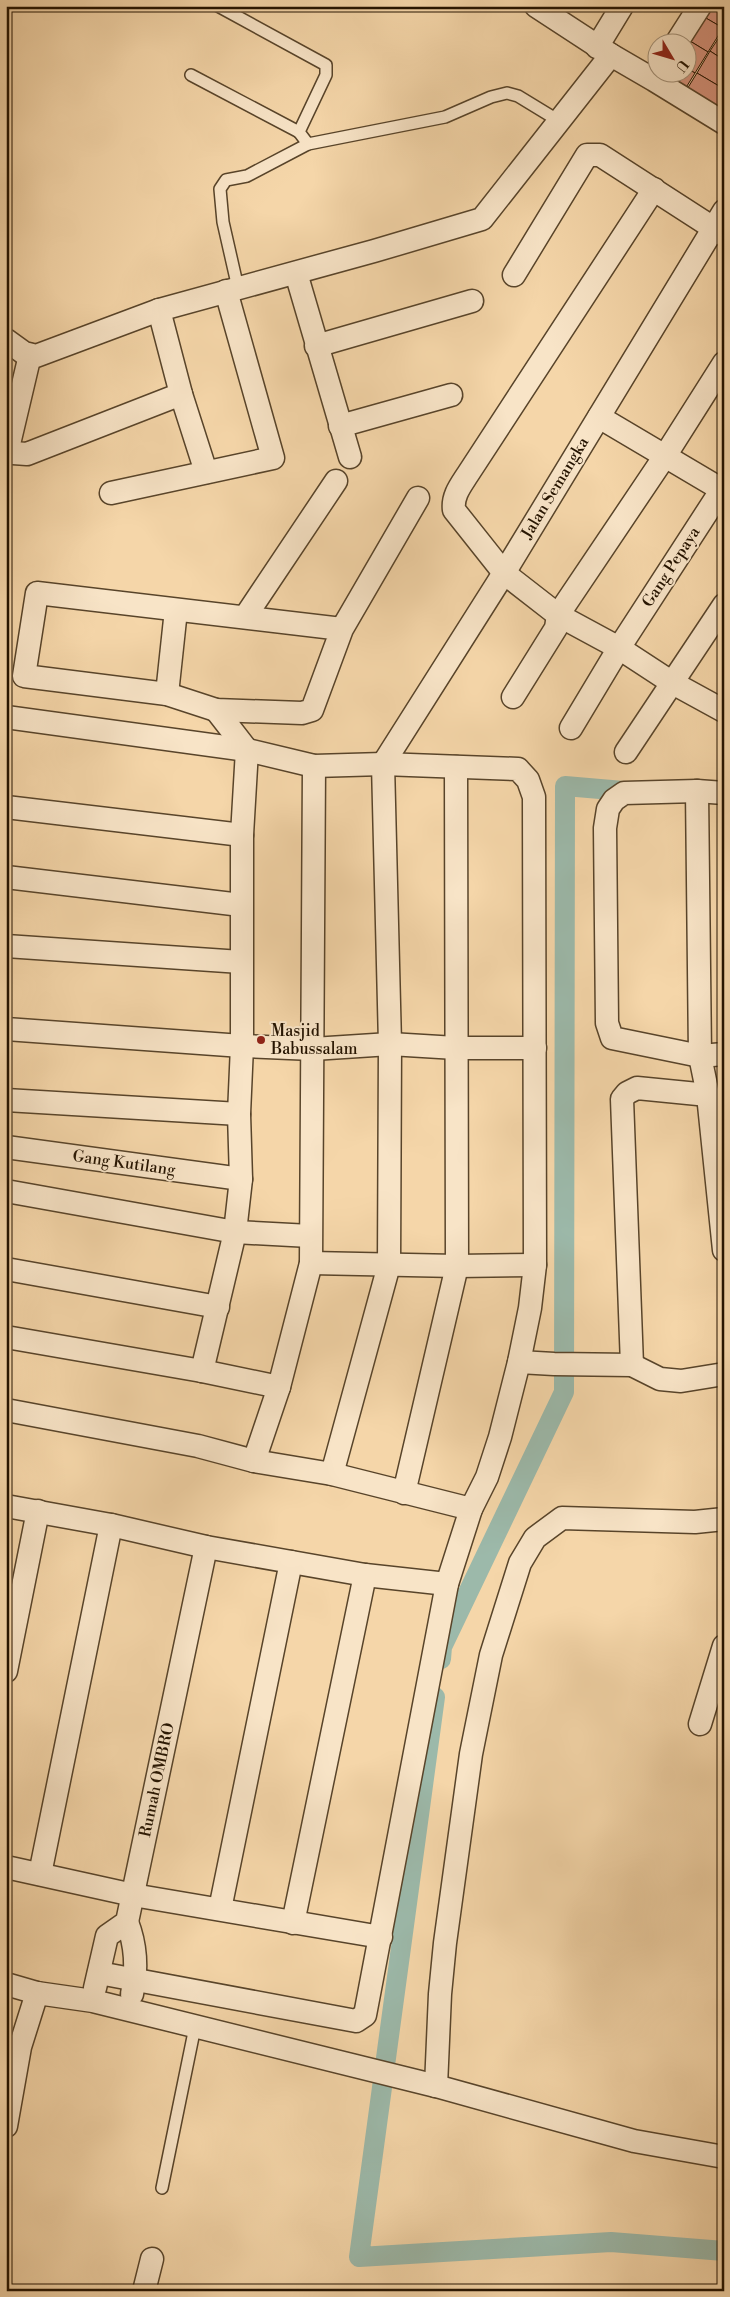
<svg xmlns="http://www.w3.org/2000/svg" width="730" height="2297" viewBox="0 0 730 2297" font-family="'Libre Bodoni',serif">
<rect width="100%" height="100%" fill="#f5d6a9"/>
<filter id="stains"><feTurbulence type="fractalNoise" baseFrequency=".004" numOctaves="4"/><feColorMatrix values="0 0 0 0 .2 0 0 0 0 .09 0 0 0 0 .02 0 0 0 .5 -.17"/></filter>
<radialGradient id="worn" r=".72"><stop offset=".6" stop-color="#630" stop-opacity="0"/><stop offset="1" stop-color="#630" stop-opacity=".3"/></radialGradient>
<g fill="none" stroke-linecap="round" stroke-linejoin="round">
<g stroke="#9cb9aa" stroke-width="20">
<polyline points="441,1659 442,1647 564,1392 565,786 635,792"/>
<polyline points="435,1697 359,2257 611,2242 724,2251"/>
</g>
</g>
<g fill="#da957f" stroke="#241300">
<polygon points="705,6 724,6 723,28 699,14"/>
<polygon points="699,14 723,28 708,52 685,38"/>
<polygon points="724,30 724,60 710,51"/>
<polygon points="685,38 708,52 695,73 688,69 688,42"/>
<polygon points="710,51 724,60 724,89 697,73"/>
<polygon points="688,69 695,73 682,94 660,81 665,72 688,72"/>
<polygon points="697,73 724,89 724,99 716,113 684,94"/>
</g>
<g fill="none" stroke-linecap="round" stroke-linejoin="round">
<defs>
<g id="service">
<polyline points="218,6 326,65 326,75 299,132 308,144"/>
<polyline points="191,75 299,132"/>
<polyline points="238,288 223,222 220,189 226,180 247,176 308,144 445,117 491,97 507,93 518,96 559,121"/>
<polyline points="162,2188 195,2027"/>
</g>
<g id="minor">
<polyline points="536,6 611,55 654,80 724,123"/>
<polyline points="677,42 700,6"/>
<polyline points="597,47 622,6"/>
<path d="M654,189L468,474C461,485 452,496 454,510L504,573L558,615L619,648L671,682L724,711"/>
<polyline points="296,273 350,457"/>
<polyline points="514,275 587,155 600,155 724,235"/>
<polyline points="159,310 181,394 206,472"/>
<polyline points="6,340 24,353 36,356 159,310 374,251 482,219 611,55"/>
<polyline points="316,346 472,301"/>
<polyline points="30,355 9,444 13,453 27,454 181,394"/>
<polyline points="599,417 724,491"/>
<polyline points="340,426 451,395"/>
<polyline points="111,493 273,458 226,291"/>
<polyline points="245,617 336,481"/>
<polyline points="342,629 37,593 24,676 167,694 216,710 302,713 312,710 342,629 418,498"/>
<polyline points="167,694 176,610"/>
<polyline points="513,697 556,628 558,615 665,456 724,363"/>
<polyline points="6,717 247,750 314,766 383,764 518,769 528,780 534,797 535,1265 530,1308 519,1362 500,1437 487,1477 471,1509 447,1584 365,2015 356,2021 99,1973"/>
<polyline points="571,728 619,648 724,486"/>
<polyline points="626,752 724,605"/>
<polyline points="697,791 700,1056 708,1095 724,1250"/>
<polyline points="724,793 697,791 624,793 614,800 608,809 605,828 607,1023 612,1038 700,1056 724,1054"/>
<polyline points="6,807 242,835"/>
<polyline points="6,877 241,905"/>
<polyline points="6,946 241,962"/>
<polyline points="6,1029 242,1046 313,1049 390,1044 456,1048 535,1048"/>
<polyline points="6,1100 239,1114"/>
<polyline points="6,1147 241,1179"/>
<polyline points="6,1191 235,1232 310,1236"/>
<polyline points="311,1263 457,1266 535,1265"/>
<polyline points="6,1269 218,1307"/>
<polyline points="6,1337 202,1371 279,1387"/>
<polyline points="519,1362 554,1364 632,1365 660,1379 681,1381 724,1374"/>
<polyline points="632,1365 622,1099 627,1093 637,1088 708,1095"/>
<polyline points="202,1371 235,1232 241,1179 239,1114 242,1046 242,835 247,750 216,710"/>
<polyline points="6,1410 198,1446 254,1461 332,1474 471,1509"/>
<polyline points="254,1461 279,1387 311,1263 314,766"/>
<polyline points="332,1474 389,1265 390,1044 383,764 504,573 724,211"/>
<polyline points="404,1493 457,1266 456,767"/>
<polyline points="6,1506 111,1525 206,1547 365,1575 447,1584"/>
<polyline points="6,1671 38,1511"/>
<polyline points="700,1724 724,1646"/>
<polyline points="6,1867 133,1895 381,1937"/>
<polyline points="40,1874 111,1525"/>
<polyline points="220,1909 291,1562"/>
<path d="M127,1922C136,1945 137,1971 132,1994"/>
<polyline points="293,1923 365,1575"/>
<polyline points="6,1984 37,1993 93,2001 436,2086 634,2141 724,2157"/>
<polyline points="95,1988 107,1936 127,1922 206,1547"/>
<polyline points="436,2086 440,1994 445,1943 471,1754 491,1655 520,1563 535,1538 562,1518 695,1522 724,1519"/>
<polyline points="6,2126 20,2047 37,1993"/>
<polyline points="144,2291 152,2259"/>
</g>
</defs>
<use href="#service" stroke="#58442a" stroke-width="14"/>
<use href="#minor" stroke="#58442a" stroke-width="25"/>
<use href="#service" stroke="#f8e4c7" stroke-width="11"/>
<use href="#minor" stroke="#f8e4c7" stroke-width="22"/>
</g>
<circle fill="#8f2418" stroke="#f8e4c7" stroke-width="2" cx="261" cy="1040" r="5"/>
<g text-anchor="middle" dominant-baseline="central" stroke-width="4" stroke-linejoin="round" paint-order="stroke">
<g font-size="16" fill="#241300" stroke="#f8e4c7">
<text transform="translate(555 488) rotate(-59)">Jalan Semangka</text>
<text transform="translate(671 567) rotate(-57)">Gang Pepaya</text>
<text transform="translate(124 1163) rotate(8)">Gang Kutilang</text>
<text transform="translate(157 1780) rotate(-78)">Rumah OMBRO</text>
</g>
<g font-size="16" fill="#241300" stroke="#f8e4c7" text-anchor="start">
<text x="271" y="1031">Masjid<tspan x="271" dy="18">Babussalam</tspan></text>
</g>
</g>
<rect width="730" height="2297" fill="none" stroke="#f5d6a9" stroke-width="25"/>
<rect x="8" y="8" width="715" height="2282" fill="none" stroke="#241300" stroke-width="2.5"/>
<rect x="12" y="12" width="705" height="2272" fill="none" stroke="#241300"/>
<g transform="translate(672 58) rotate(128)"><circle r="24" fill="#f8e4c7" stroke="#a39077"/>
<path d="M0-4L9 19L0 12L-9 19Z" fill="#8f2418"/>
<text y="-8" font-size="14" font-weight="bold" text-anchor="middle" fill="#241300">U</text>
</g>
<rect width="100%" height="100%" filter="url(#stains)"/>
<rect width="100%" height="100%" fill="url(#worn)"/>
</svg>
